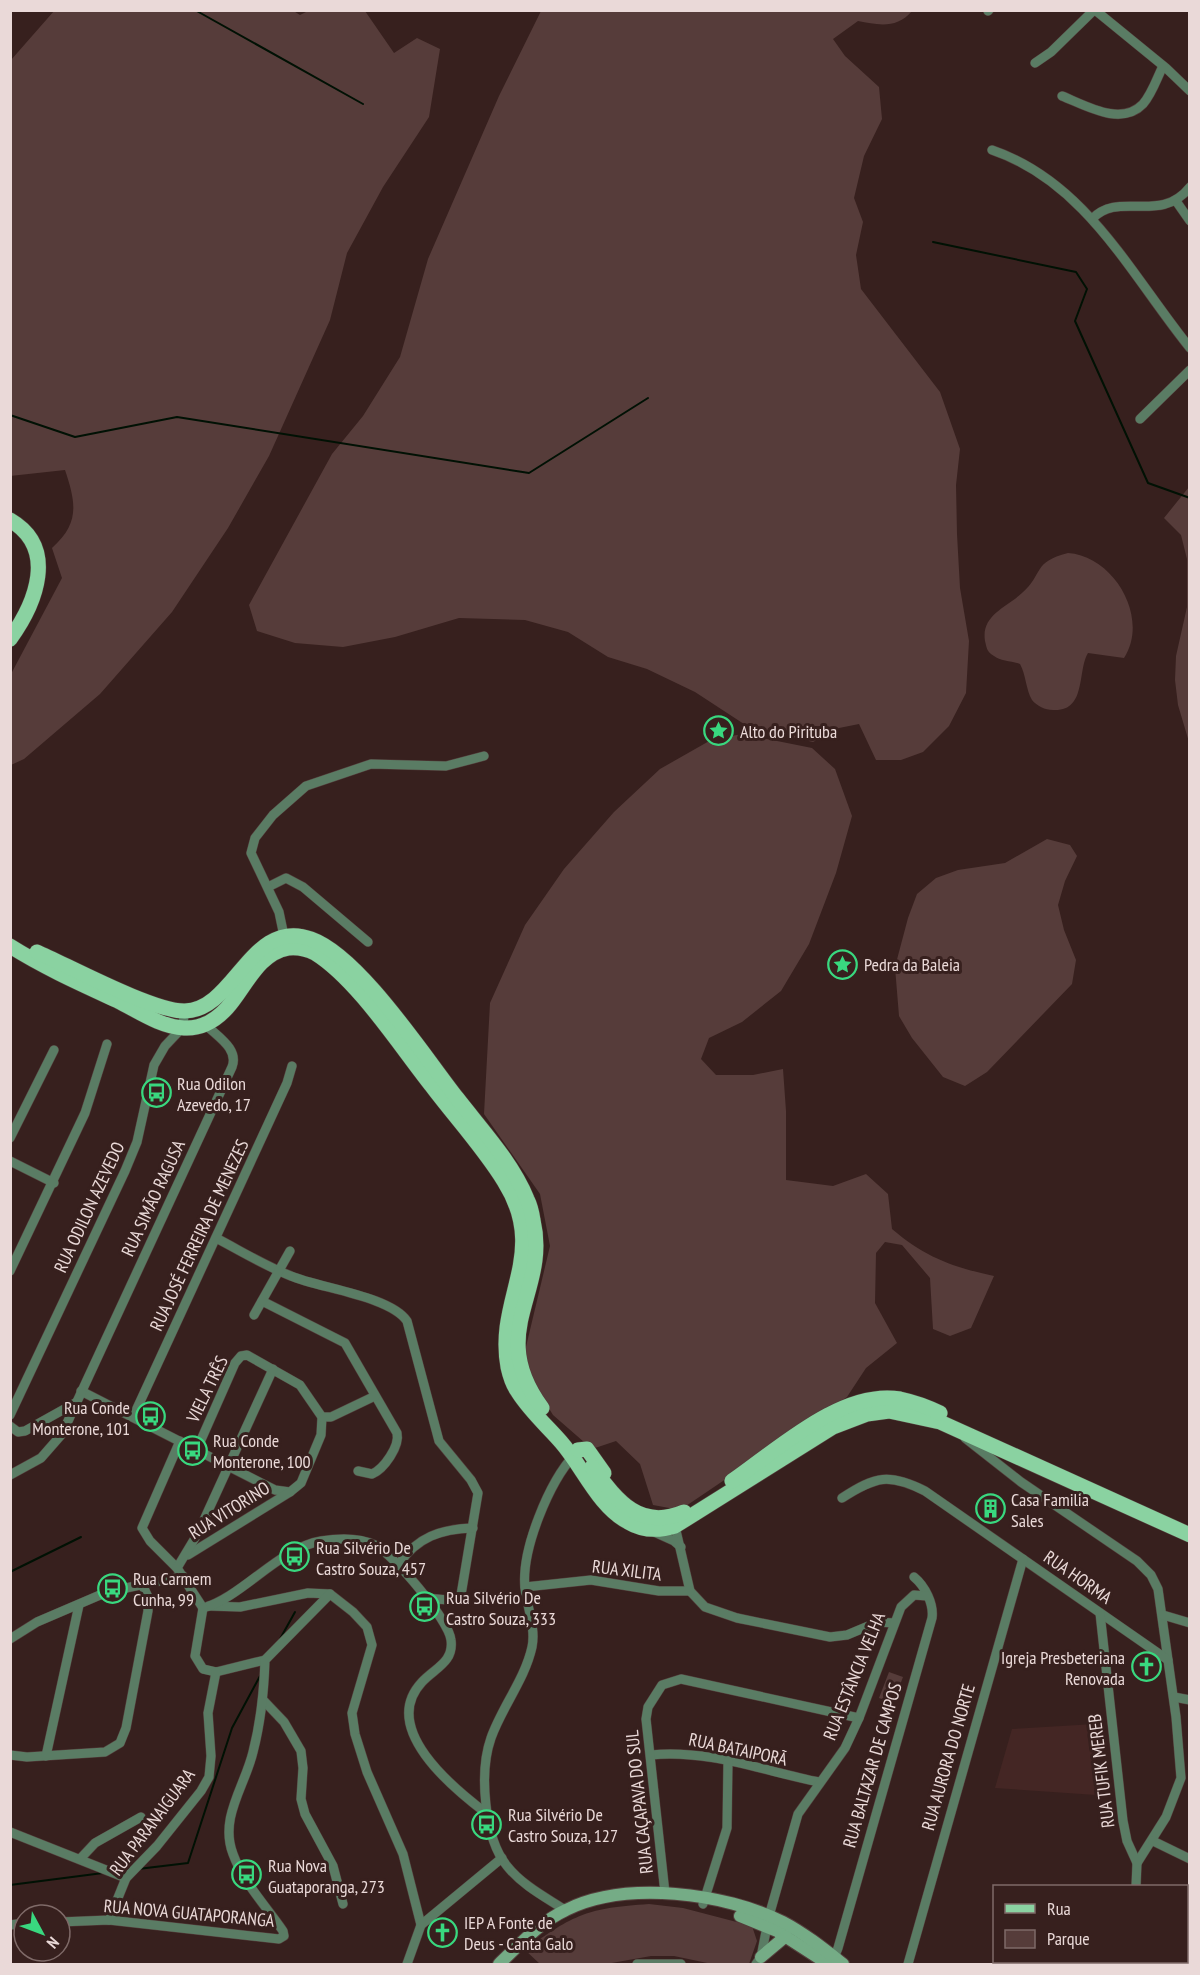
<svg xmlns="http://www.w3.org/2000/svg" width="1200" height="1975" viewBox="0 0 1200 1975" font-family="'PT Sans Narrow',sans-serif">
<rect width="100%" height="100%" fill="#37201e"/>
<polygon fill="#442624" points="1095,1724 1096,1795 995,1788 1012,1729"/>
<g fill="#563c3a">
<path d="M54,11L292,10L300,15L308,11H365L394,53L417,38L440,49L429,117L383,187L347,253L330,320L269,456L228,528L172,612L100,694L24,759L11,765V674L62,578L52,548C80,523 76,503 65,470L10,476L11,60Z"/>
<path d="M541,11H912C897,29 878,25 858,21L833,39L845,56L879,87L882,119L864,156L854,198L863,222L856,255L861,289L940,392L960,449L956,485L957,534L960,588L969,641L966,693L949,726L923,752L901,760H876L859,724L839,728L813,742L747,726L695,692L647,669L608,657L568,632L525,620L459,618L395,637L343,647L295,643L257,631L249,605L332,454L363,416L400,357L428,259L499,96Z"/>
<polygon points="1189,487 1190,487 1189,742 1178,705 1175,680 1176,656 1187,607 1187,559 1181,535 1164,518"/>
<path d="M1068,553C1114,556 1150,618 1124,658L1088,653C1077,671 1087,712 1053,710C1045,710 1037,706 1032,700C1026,690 1026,675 1020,664C1012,661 1000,661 994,656C987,652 987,649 985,641C981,615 1006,608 1022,593C1044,574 1032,562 1068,553Z"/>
<path d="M742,734L812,748L835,769L852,816L836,873L809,944L781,991L742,1022L709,1038L701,1059L716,1075H753L783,1069L786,1111V1180L833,1186L866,1174L888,1194L892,1229C925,1257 952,1267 994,1276L971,1328L950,1336L933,1329L930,1278L902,1245L885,1242L876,1253L875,1303L897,1343L866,1368L847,1397L680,1510L653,1505L640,1464L616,1441L592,1449L553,1415L529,1376L525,1351L550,1246L540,1194L484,1114L490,1003L525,925L564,869L614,812L660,769L711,740Z"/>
<polygon points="1047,839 1070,845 1077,856 1065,881 1058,905 1064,930 1076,960 1072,984 987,1072 965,1086 943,1077 912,1038 899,1016 895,967 908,918 917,894 936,878 958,870 1005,863"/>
<polygon points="889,1672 903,1677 893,1703 879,1698"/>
<path d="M649,1904L683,1908L752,1926L757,1941L749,1964H712L674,1956H651L606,1964H540L525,1950C574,1914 588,1908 649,1904Z"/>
</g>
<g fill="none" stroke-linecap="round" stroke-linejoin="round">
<g stroke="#001104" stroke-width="2">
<polyline points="195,10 363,104"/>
<polyline points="933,242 1076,272 1087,289 1075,321 1148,483 1190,498"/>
<polyline points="10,415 75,437 177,417 529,473 648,398"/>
<polyline points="10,1572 81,1537"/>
<polyline points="280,1639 295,1612"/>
<polyline points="138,1869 188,1863 232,1728 260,1676"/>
<polyline points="10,1885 103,1873"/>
</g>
<defs>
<g id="street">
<polyline points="1095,10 1166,68 1190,91"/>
<polyline points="988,11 989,10"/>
<polyline points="1035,63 1051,52 1094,10"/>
<path d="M1062,96C1085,105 1121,127 1143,104C1152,94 1157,78 1163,66"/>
<path d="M992,150C1086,182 1131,275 1190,348"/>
<polyline points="1176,201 1190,221"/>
<path d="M1092,219C1119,190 1160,225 1190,187"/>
<polyline points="1140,419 1190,370"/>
<polyline points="268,887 286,878 303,887 368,942"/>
<polyline points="284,936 279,912 251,853 255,838 273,815 306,786 371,764 446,766 484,756"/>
<polyline points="10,1138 54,1050"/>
<polyline points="10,1161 54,1183"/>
<path d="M216,1238C241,1251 265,1266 291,1276C319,1288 390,1296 407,1321L439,1441L471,1480L478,1493L460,1601L425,1598"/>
<polyline points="10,1271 85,1113 107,1044"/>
<path d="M262,1301L345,1343L397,1433C400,1446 384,1469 372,1474L358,1471"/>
<polyline points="254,1315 290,1251"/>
<polyline points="81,1391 275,1490 290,1492 301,1483 321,1435 322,1417 300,1385 247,1355 241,1356 235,1363 197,1449"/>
<polyline points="10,1415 125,1171 137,1142 154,1065 165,1046 182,1028 185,1011"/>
<polyline points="133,1417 287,1083 292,1066"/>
<polyline points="322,1417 331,1417 375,1396"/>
<polyline points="10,1426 18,1432 25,1431 77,1402"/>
<polyline points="965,1438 1021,1482 1137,1561 1151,1575 1158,1589 1176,1717 1181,1778 1166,1817 1137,1863"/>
<polyline points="180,1441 142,1528 150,1541 177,1568 203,1608"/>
<path d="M10,1475L41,1458L62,1434L232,1067C239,1049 218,1037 206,1025"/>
<path d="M842,1498C876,1476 889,1473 925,1491L1168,1660"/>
<polyline points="674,1522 690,1591 705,1607 737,1618 830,1637 847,1635 878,1622 894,1623"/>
<polyline points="654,1532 674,1541 681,1547"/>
<polyline points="188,1555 290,1492"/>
<path d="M399,1564C417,1537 441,1529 473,1528"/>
<polyline points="177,1568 198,1533 273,1369"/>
<polyline points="525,1587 591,1580 659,1591 690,1591"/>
<polyline points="209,1606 240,1607 308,1593 330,1594 353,1612 367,1627 372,1645 352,1713 355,1734 367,1772 403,1854 421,1925"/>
<path d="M203,1608C241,1598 279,1548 321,1541C339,1538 358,1537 375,1545C393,1554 449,1620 451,1640C454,1662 435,1668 422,1682C379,1728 453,1788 486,1813"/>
<polyline points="203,1608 195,1656 203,1669 216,1672 265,1660"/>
<polyline points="1100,1613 1123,1821 1127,1841 1137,1863 1136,1886"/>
<polyline points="1163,1615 1190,1623"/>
<polyline points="10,1639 37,1622 107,1592 183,1576"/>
<polyline points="1174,1697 1190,1700"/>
<polyline points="264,1701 284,1722 301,1751 303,1768 301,1799 305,1814 333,1866 343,1904"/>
<polyline points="10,1755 27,1757 105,1752 120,1743 126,1728 148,1611 148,1597 142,1584"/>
<path d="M651,1755C707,1749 764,1771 819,1782"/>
<polyline points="46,1756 79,1605"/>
<polyline points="10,1832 126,1878"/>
<polyline points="1153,1841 1190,1859"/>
<polyline points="80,1859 95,1843 141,1817"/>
<polyline points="665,1893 646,1719 648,1707 662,1685 681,1679 859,1718"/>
<polyline points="703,1904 727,1828 728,1762"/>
<path d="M565,1910C545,1897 522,1885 507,1866C484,1838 479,1772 491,1738C502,1707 525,1679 532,1647C536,1628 527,1607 525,1588C521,1550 549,1482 575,1454"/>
<polyline points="109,1920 126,1878 157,1846 201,1791 209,1777 211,1756 208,1713 216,1672"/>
<path d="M60,1922L109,1920L279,1939L284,1936L283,1931C266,1906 243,1882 233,1854C219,1818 245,1786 253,1752C261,1721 264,1692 265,1660L330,1594"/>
<polyline points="10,1925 24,1923"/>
<polyline points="1186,1936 1190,1937"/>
<path d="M832,1963L838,1948L932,1618C934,1604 925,1586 914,1577"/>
<polyline points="407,1964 421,1925 502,1858"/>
<polyline points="637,1964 681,1964"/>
<polyline points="756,1964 761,1957 769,1916 798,1814 845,1748 859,1718 901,1607 914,1595 927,1596"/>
<polyline points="908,1964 1023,1559"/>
</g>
<g id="secondary">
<polyline points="740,1916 777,1931 828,1964"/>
<polyline points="761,1957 786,1936"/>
<path d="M499,1964C519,1945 540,1922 566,1910C626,1880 725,1893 783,1922C804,1933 824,1949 843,1964"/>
</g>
<g id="primary">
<path d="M10,520C58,548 36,603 10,639"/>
<path d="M10,946C45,968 81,984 118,1001C138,1011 161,1027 184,1028C201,1029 215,1021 227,1008C245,988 258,953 288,948C297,947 307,949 315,953C357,979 400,1046 431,1085C455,1117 483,1147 504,1181C550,1254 495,1297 508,1367C510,1376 513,1385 518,1392C530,1411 547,1426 561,1442C583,1467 598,1506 628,1522C643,1531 659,1531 675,1526L833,1427L867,1414L889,1411L940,1422L1190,1535"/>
<path d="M37,952C69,966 154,1012 185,1011C235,1010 251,917 311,939C359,956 424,1056 457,1098C481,1129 512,1162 527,1199C530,1205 532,1213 533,1220C550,1293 485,1330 542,1408"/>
<polyline points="578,1450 587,1449 604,1473"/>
<path d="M592,1467C617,1500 639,1531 684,1512"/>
<path d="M732,1481C777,1450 842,1389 900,1399C914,1402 928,1407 940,1413"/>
</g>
</defs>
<use href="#street" stroke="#543e3c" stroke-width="10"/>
<use href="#secondary" stroke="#543e3c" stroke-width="14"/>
<use href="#primary" stroke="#543e3c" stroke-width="16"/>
<use href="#street" stroke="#5a7c64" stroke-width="9"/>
<use href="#secondary" stroke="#75ac86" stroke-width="12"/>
<use href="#primary" stroke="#8ad2a1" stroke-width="15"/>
</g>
<defs>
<symbol id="sight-ring" viewBox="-11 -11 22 22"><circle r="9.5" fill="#37201e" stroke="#39d87f" stroke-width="1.5"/><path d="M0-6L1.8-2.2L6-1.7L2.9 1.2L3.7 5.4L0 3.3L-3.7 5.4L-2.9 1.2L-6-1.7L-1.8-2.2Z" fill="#39d87f"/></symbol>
<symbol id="bus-ring" viewBox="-11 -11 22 22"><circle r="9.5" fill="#37201e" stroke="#39d87f" stroke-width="1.5"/><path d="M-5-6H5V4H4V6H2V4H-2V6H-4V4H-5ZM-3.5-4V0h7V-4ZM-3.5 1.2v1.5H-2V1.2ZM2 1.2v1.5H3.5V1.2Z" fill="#39d87f"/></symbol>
<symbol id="building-ring" viewBox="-11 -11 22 22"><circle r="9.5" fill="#37201e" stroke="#39d87f" stroke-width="1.5"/><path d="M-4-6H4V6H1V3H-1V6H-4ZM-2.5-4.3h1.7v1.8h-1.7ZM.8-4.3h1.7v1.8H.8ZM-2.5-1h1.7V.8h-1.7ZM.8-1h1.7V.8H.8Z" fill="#39d87f"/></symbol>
<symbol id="church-ring" viewBox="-11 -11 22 22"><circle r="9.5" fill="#37201e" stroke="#39d87f" stroke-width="1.5"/><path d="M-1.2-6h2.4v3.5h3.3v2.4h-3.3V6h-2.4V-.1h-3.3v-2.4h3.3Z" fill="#39d87f"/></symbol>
</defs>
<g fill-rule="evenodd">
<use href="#sight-ring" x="702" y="714" width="33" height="33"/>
<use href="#sight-ring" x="826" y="948" width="33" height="33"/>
<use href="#bus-ring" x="140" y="1076" width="33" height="33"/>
<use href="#bus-ring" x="134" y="1400" width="33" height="33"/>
<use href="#bus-ring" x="176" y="1434" width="33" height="33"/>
<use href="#building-ring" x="974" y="1492" width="33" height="33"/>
<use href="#bus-ring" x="278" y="1540" width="33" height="33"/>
<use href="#bus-ring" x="96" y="1572" width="33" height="33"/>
<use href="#bus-ring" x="408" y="1590" width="33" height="33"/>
<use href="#church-ring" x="1130" y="1650" width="33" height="33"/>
<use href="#bus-ring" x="470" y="1808" width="33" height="33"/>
<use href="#bus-ring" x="230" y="1858" width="33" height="33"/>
<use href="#church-ring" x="426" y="1916" width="33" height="33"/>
</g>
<g text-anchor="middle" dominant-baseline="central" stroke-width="6" stroke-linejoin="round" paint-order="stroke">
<g font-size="18" fill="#ead9d8" stroke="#37201e" text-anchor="start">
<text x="740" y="731">Alto do Pirituba</text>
<text x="864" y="964">Pedra da Baleia</text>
<text x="177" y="1083">Rua Odilon<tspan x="177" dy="21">Azevedo, 17</tspan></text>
<text x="130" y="1407" text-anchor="end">Rua Conde<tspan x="130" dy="21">Monterone, 101</tspan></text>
<text x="213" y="1440">Rua Conde<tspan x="213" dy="21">Monterone, 100</tspan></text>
<text x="1011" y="1499">Casa Familia<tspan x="1011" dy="21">Sales</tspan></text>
<text x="316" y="1547">Rua Silvério De<tspan x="316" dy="21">Castro Souza, 457</tspan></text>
<text x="133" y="1578">Rua Carmem<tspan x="133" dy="21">Cunha, 99</tspan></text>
<text x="446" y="1597">Rua Silvério De<tspan x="446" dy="21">Castro Souza, 333</tspan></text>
<text x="1125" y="1657" text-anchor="end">Igreja Presbeteriana<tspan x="1125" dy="21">Renovada</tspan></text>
<text x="508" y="1814">Rua Silvério De<tspan x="508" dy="21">Castro Souza, 127</tspan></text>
<text x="268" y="1865">Rua Nova<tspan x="268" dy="21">Guataporanga, 273</tspan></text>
<text x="464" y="1922">IEP A Fonte de<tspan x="464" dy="21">Deus - Canta Galo</tspan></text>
</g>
<g font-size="18" fill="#ead9d8" stroke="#37201e">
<text transform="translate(153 1198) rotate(-65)">RUA SIMÃO RAGUSA</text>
<text transform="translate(89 1207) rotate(-65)">RUA ODILON AZEVEDO</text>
<text transform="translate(199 1235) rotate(-65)">RUA JOSÉ FERREIRA DE MENEZES</text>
<text transform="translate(207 1389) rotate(-64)">VIELA TRÊS</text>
<text transform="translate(229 1510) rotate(-32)">RUA VITORINO</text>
<text transform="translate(627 1570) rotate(7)">RUA XILITA</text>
<text transform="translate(1078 1577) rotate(35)">RUA HORMA</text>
<text transform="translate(854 1676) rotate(-68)">RUA ESTÂNCIA VELHA</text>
<text transform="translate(738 1749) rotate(12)">RUA BATAIPORÃ</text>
<text transform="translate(948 1757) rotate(-74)">RUA AURORA DO NORTE</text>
<text transform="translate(872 1765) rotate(-74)">RUA BALTAZAR DE CAMPOS</text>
<text transform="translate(1101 1771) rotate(-97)">RUA TUFIK MEREB</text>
<text transform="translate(639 1802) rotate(-96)">RUA CAÇAPAVA DO SUL</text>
<text transform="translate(152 1822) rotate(-53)">RUA PARANAIGUARA</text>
<text transform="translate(189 1913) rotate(5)">RUA NOVA GUATAPORANGA</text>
</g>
</g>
<rect width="1200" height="1975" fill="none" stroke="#ead9d8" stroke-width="24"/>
<rect x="993" y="1885" width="195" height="78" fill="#37201e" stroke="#7f6a68" stroke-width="1.5"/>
<rect x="1005" y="1904" width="30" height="9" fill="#8ad2a1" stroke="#7f6a68" stroke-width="1.5"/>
<text x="1047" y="1915" font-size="18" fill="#ead9d8">Rua</text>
<rect x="1005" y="1930" width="30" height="18" fill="#563c3a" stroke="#7f6a68" stroke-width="1.5"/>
<text x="1047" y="1945" font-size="18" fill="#ead9d8">Parque</text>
<g transform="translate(42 1933) rotate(131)"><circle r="28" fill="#37201e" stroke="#7f6a68" stroke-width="1.5"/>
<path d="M0-4.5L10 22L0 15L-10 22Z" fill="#39d87f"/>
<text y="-9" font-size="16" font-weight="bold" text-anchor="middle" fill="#ead9d8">N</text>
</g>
</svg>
